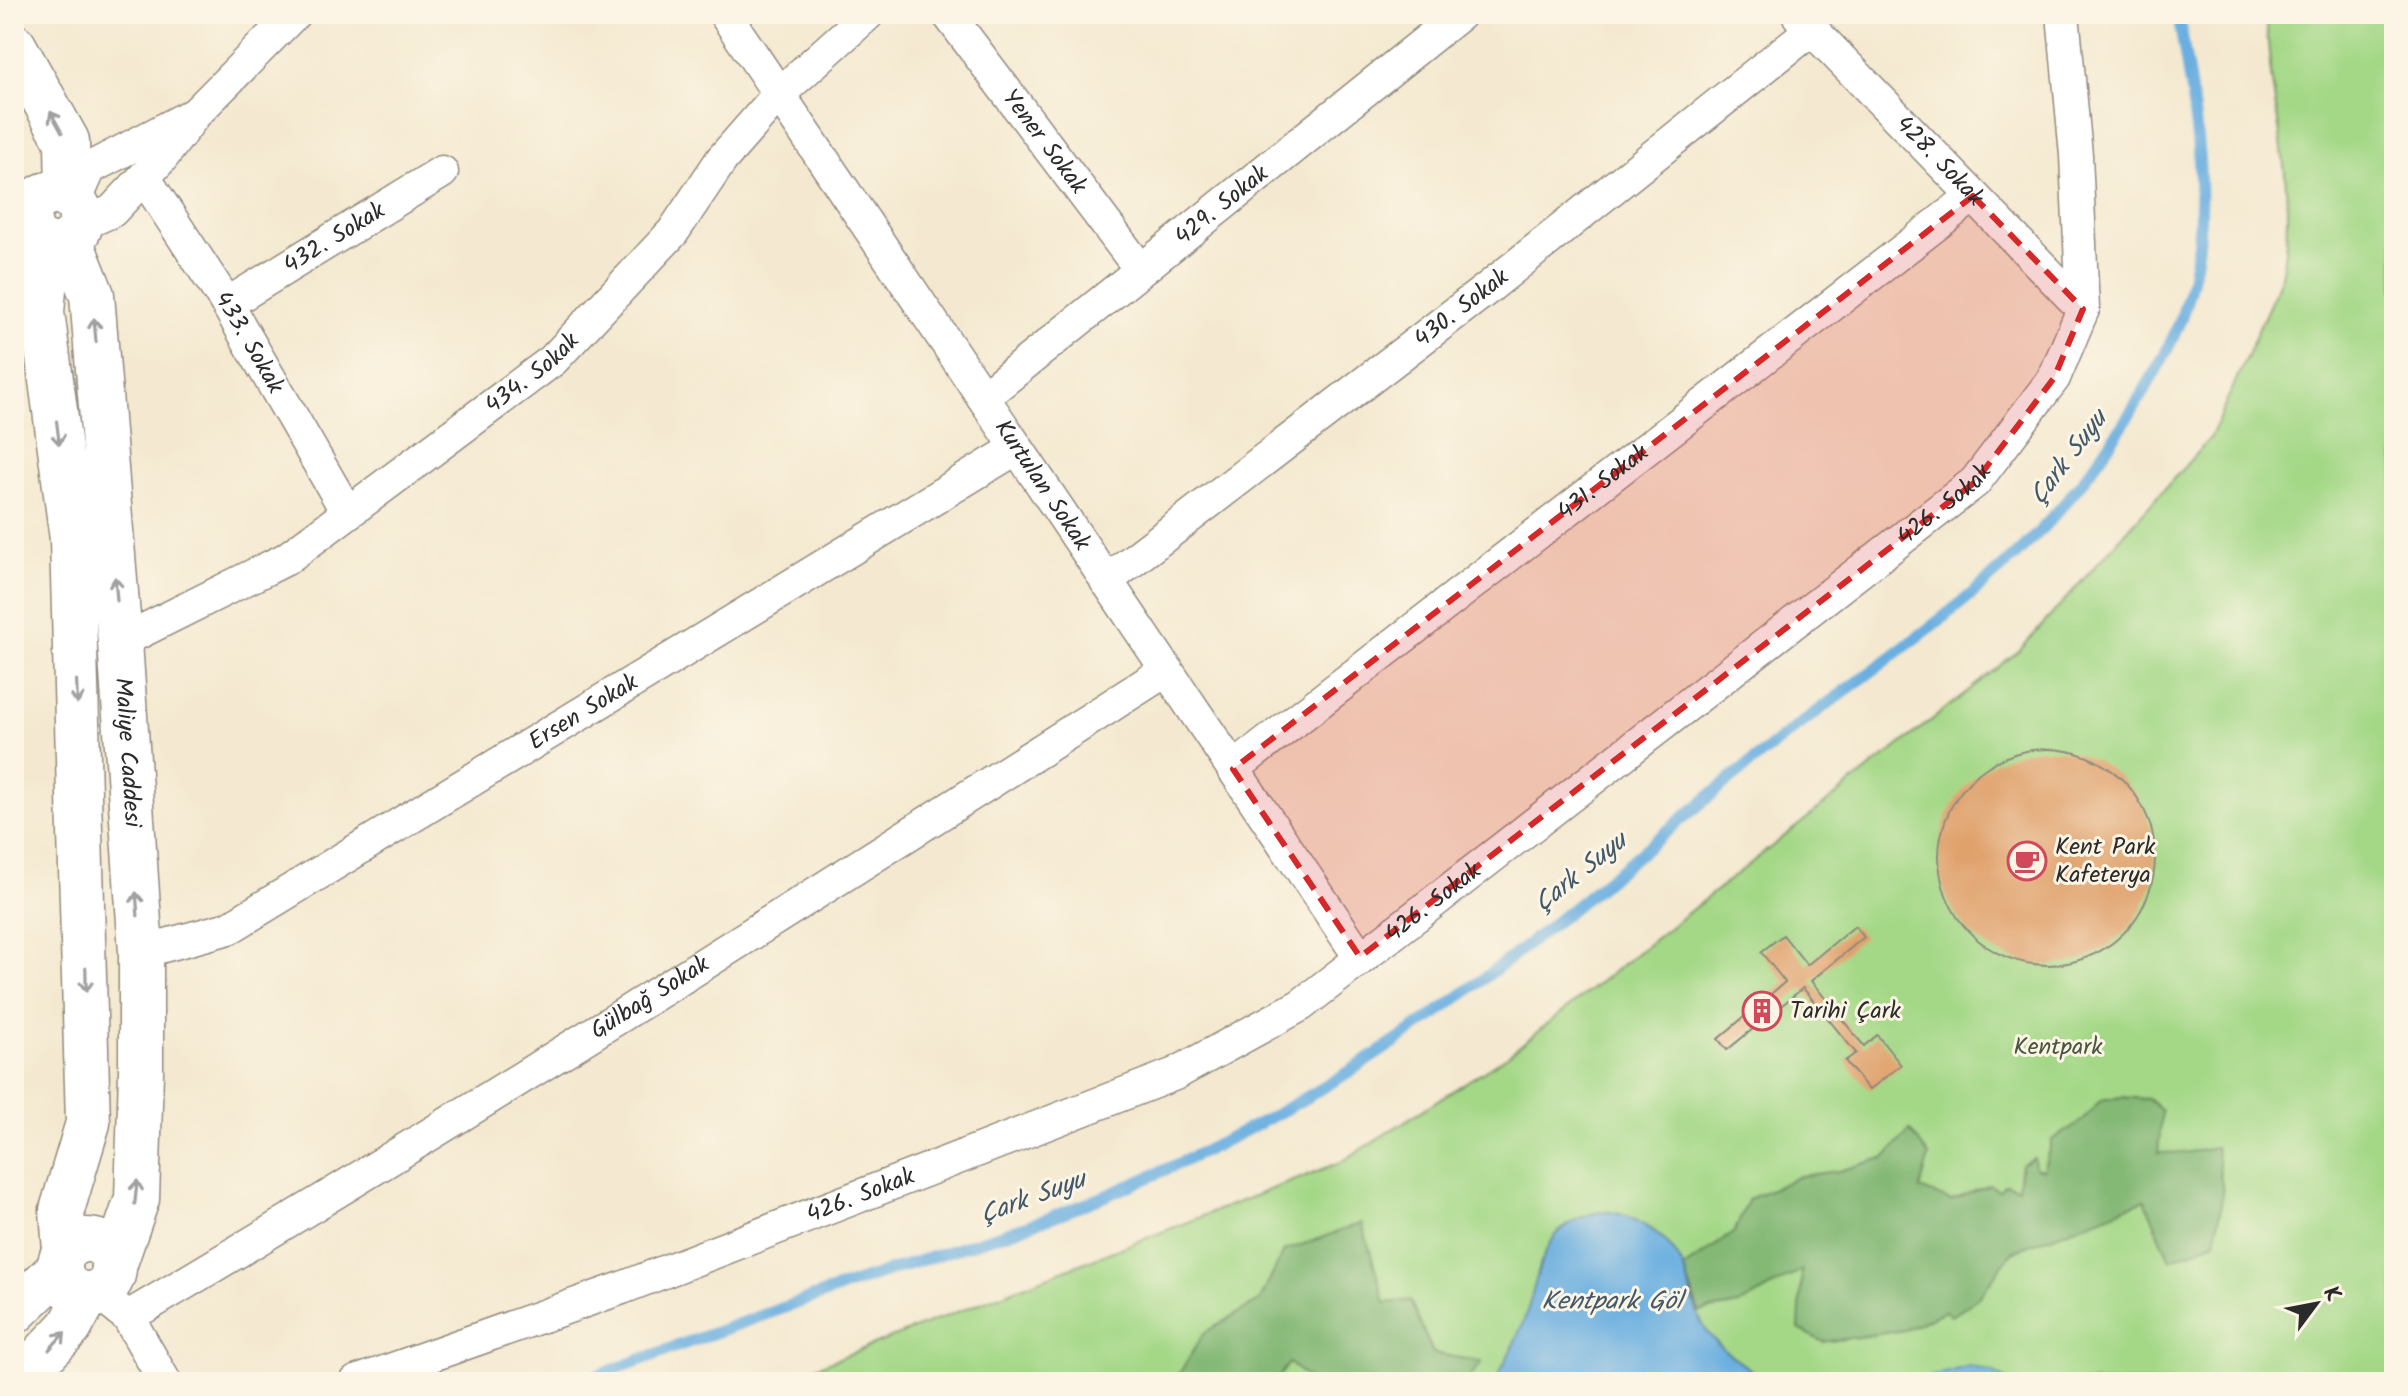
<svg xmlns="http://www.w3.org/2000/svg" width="2408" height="1396" viewBox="0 0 2408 1396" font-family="Kalam,sans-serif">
<rect width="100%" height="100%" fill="#fcf5e5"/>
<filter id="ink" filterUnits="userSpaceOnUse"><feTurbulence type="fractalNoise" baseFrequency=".0125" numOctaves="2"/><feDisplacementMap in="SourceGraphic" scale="16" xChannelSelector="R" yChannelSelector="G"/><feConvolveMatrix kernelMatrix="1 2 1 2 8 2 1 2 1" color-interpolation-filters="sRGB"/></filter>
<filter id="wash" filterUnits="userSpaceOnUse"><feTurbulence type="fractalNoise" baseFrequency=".006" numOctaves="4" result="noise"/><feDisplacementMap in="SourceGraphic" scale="32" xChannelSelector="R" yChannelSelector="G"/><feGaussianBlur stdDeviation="1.8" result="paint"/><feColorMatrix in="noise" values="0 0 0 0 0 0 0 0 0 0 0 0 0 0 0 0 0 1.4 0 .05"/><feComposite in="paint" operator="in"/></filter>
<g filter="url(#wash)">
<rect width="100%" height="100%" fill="#f4e9d0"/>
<path fill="#a4d887" stroke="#688259" stroke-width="2" d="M2266,14H2394V1382H778L1341,1162L1507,1056L2021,649L2211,437L2280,281C2295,217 2283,152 2273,89C2269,64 2268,39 2266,14Z"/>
<g fill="#83b874" stroke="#577250" stroke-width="2">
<polygon points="2121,1097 2148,1099 2162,1111 2158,1153 2189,1152 2216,1147 2223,1193 2215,1242 2170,1260 2145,1200 2012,1252 1980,1296 1951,1316 1945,1311 1906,1330 1823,1342 1799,1329 1802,1270 1739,1305 1699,1312 1684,1268 1734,1232 1749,1199 1800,1176 1839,1171 1886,1157 1910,1130 1929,1156 1920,1189 1951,1201 1990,1185 1999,1191 2005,1184 2018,1188 2021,1164 2034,1158 2035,1168 2043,1170 2052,1140 2083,1120 2101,1100"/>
<polygon points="1362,1223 1385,1303 1410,1300 1433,1353 1482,1362 1466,1382 1308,1382 1309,1379 1289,1363 1275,1382 1174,1382 1204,1333 1260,1300 1284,1251"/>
</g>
<g fill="#6aafe0" stroke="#4a6d86" stroke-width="2">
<path d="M1605,1211C1640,1216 1672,1238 1685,1272C1691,1288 1694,1310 1703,1325C1716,1349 1748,1367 1769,1382H1495C1505,1362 1516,1341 1524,1320C1543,1269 1537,1222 1605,1211Z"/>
<polygon points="1969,1366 1992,1372 2011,1382 1912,1382"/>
</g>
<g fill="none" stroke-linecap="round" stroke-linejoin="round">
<path stroke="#6aafe0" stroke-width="12" d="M580,1382C674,1348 766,1313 860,1281C910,1263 961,1248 1012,1231C1102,1201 1189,1161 1273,1116C1458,1017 1612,872 1777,742C1858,679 1945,623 2019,552C2064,509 2100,461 2133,409C2150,380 2169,351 2181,318C2217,220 2195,113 2178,14"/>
</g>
<g id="blocks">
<g fill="#e0a26d">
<circle cx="2047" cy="857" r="108"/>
<polygon points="1855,926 1864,937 1811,981 1864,1046 1877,1035 1901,1065 1869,1090 1845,1061 1856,1053 1803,988 1727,1050 1718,1039 1785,982 1761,952 1783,935 1807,965"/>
</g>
</g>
</g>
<g filter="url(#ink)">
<use href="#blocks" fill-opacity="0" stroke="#908a7e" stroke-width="2"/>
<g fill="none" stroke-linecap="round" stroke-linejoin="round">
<defs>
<g id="street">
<path id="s1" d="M725,14L1360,957"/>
<path id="s2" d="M948,14L1140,269"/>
<path id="s3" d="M1799,16L2083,309"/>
<path id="s4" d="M144,177L227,304L347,512"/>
<polyline points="75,202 90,168 188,117"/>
<polyline points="80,225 112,211 161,159 195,114 294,14"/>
<path id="s5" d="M227,304L442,172"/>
<path id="s6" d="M983,397L1460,14"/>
<path id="s7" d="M1106,581L1488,288L1811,30"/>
<path id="s8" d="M120,642L286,559L553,360L673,232L722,159L779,94L868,14"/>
<path id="s9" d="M1233,769L1973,196"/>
<path id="s10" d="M141,952L229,928L1017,448"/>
<polyline points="96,1292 128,1317 165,1382"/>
<path id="s11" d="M128,1317C479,1109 823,889 1167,670"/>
<path id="s12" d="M356,1382L622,1288L1175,1074L1301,1005L1975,482L2054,378L2083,309L2076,155L2063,14"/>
</g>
<g id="secondary">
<polyline points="14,46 67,141 68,197"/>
<circle cx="55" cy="219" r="26"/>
<path id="s13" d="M70,240L92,295L120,642L141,952V1072L137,1199L114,1266"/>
<polyline points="48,244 42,312 72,539 88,1123 62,1210 65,1251"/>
<circle cx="87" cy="1267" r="27"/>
<polyline points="14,1312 60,1268"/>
<polyline points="17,1382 70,1327 88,1294"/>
</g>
</defs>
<use href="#street" stroke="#908a7e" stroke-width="35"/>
<use href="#secondary" stroke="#908a7e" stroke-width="47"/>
<use href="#street" stroke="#fff" stroke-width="32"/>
<use href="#secondary" stroke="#fff" stroke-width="44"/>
</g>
<defs><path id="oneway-shaft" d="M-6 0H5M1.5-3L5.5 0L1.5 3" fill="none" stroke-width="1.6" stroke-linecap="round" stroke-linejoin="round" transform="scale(2)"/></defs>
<g stroke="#a0a0a0">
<use href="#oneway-shaft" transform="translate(56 122) rotate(-119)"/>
<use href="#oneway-shaft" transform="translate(95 330) rotate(-95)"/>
<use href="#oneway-shaft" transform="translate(58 433) rotate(83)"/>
<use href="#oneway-shaft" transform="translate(116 589) rotate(-95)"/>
<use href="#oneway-shaft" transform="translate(77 692) rotate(88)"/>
<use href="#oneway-shaft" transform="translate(137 904) rotate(-94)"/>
<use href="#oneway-shaft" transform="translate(86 980) rotate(89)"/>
<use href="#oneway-shaft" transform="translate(136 1192) rotate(-84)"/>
<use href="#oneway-shaft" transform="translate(57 1341) rotate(-48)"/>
</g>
</g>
<path fill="#d62828" fill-opacity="0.2" stroke="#d62828" stroke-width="6" stroke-dasharray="16 10" stroke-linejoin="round" d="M1973,196L2083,309L2054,378L1975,482L1360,957L1233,769Z"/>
<defs>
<symbol id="cafe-ring" viewBox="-11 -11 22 22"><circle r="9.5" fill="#fcf5e5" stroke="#d1495b" stroke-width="1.5"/><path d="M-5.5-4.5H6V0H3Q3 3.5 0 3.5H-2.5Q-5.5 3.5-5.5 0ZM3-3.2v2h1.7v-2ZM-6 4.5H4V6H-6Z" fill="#d1495b"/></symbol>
<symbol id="building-ring" viewBox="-11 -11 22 22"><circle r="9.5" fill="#fcf5e5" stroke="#d1495b" stroke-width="1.5"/><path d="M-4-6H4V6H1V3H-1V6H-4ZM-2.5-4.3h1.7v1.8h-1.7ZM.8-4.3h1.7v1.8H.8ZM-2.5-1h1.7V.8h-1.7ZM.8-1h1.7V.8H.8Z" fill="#d1495b"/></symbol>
</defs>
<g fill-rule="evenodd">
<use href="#cafe-ring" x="2005" y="839" width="44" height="44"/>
<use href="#building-ring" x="1740" y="989" width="44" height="44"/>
</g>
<g text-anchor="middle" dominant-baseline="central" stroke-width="6" stroke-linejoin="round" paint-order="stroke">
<g font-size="24" fill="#2b2b2b" stroke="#fcf5e5">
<text stroke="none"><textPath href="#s2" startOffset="160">Yener Sokak</textPath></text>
<text stroke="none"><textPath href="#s3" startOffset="202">428. Sokak</textPath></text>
<text stroke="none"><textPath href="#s6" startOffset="306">429. Sokak</textPath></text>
<text stroke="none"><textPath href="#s5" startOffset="126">432. Sokak</textPath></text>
<text stroke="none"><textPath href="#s7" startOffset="448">430. Sokak</textPath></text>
<text stroke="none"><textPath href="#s4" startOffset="196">433. Sokak</textPath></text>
<text stroke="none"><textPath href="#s8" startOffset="494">434. Sokak</textPath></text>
<text stroke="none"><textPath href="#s9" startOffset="468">431. Sokak</textPath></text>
<text stroke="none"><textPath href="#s1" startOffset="568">Kurtulan Sokak</textPath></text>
<text stroke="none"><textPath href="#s12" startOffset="1834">426. Sokak</textPath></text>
<text stroke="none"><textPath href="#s10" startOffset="506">Ersen Sokak</textPath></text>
<text stroke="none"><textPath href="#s13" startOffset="518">Maliye Caddesi</textPath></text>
<text stroke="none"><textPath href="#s12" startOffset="1186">426. Sokak</textPath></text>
<text stroke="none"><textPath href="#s11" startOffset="612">Gülbağ Sokak</textPath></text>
<text stroke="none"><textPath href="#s12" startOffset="538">426. Sokak</textPath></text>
</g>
<g font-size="24" fill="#2b2b2b" stroke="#fcf5e5" text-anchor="start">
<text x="2055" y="847">Kent Park<tspan x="2055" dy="28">Kafeterya</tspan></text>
<text x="1790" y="1011">Tarihi Çark</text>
</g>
<g font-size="24" fill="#495642" stroke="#fcf5e5">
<text x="2058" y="1047">Kentpark</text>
</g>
<g font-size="26" font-style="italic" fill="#41596a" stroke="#fcf5e5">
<text transform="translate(2069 458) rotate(-53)">Çark Suyu</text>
<text transform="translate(1581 873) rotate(-39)">Çark Suyu</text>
<text transform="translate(1033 1198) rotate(-20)">Çark Suyu</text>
<text x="1612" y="1302">Kentpark Göl</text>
</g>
</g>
<rect width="2408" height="1396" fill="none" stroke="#fcf5e5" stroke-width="48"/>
<g transform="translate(2316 1304) rotate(58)" stroke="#fcf5e5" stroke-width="6" paint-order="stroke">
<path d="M0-6L14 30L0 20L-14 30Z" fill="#2b2b2b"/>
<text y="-12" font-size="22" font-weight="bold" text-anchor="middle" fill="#2b2b2b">K</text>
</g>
</svg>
